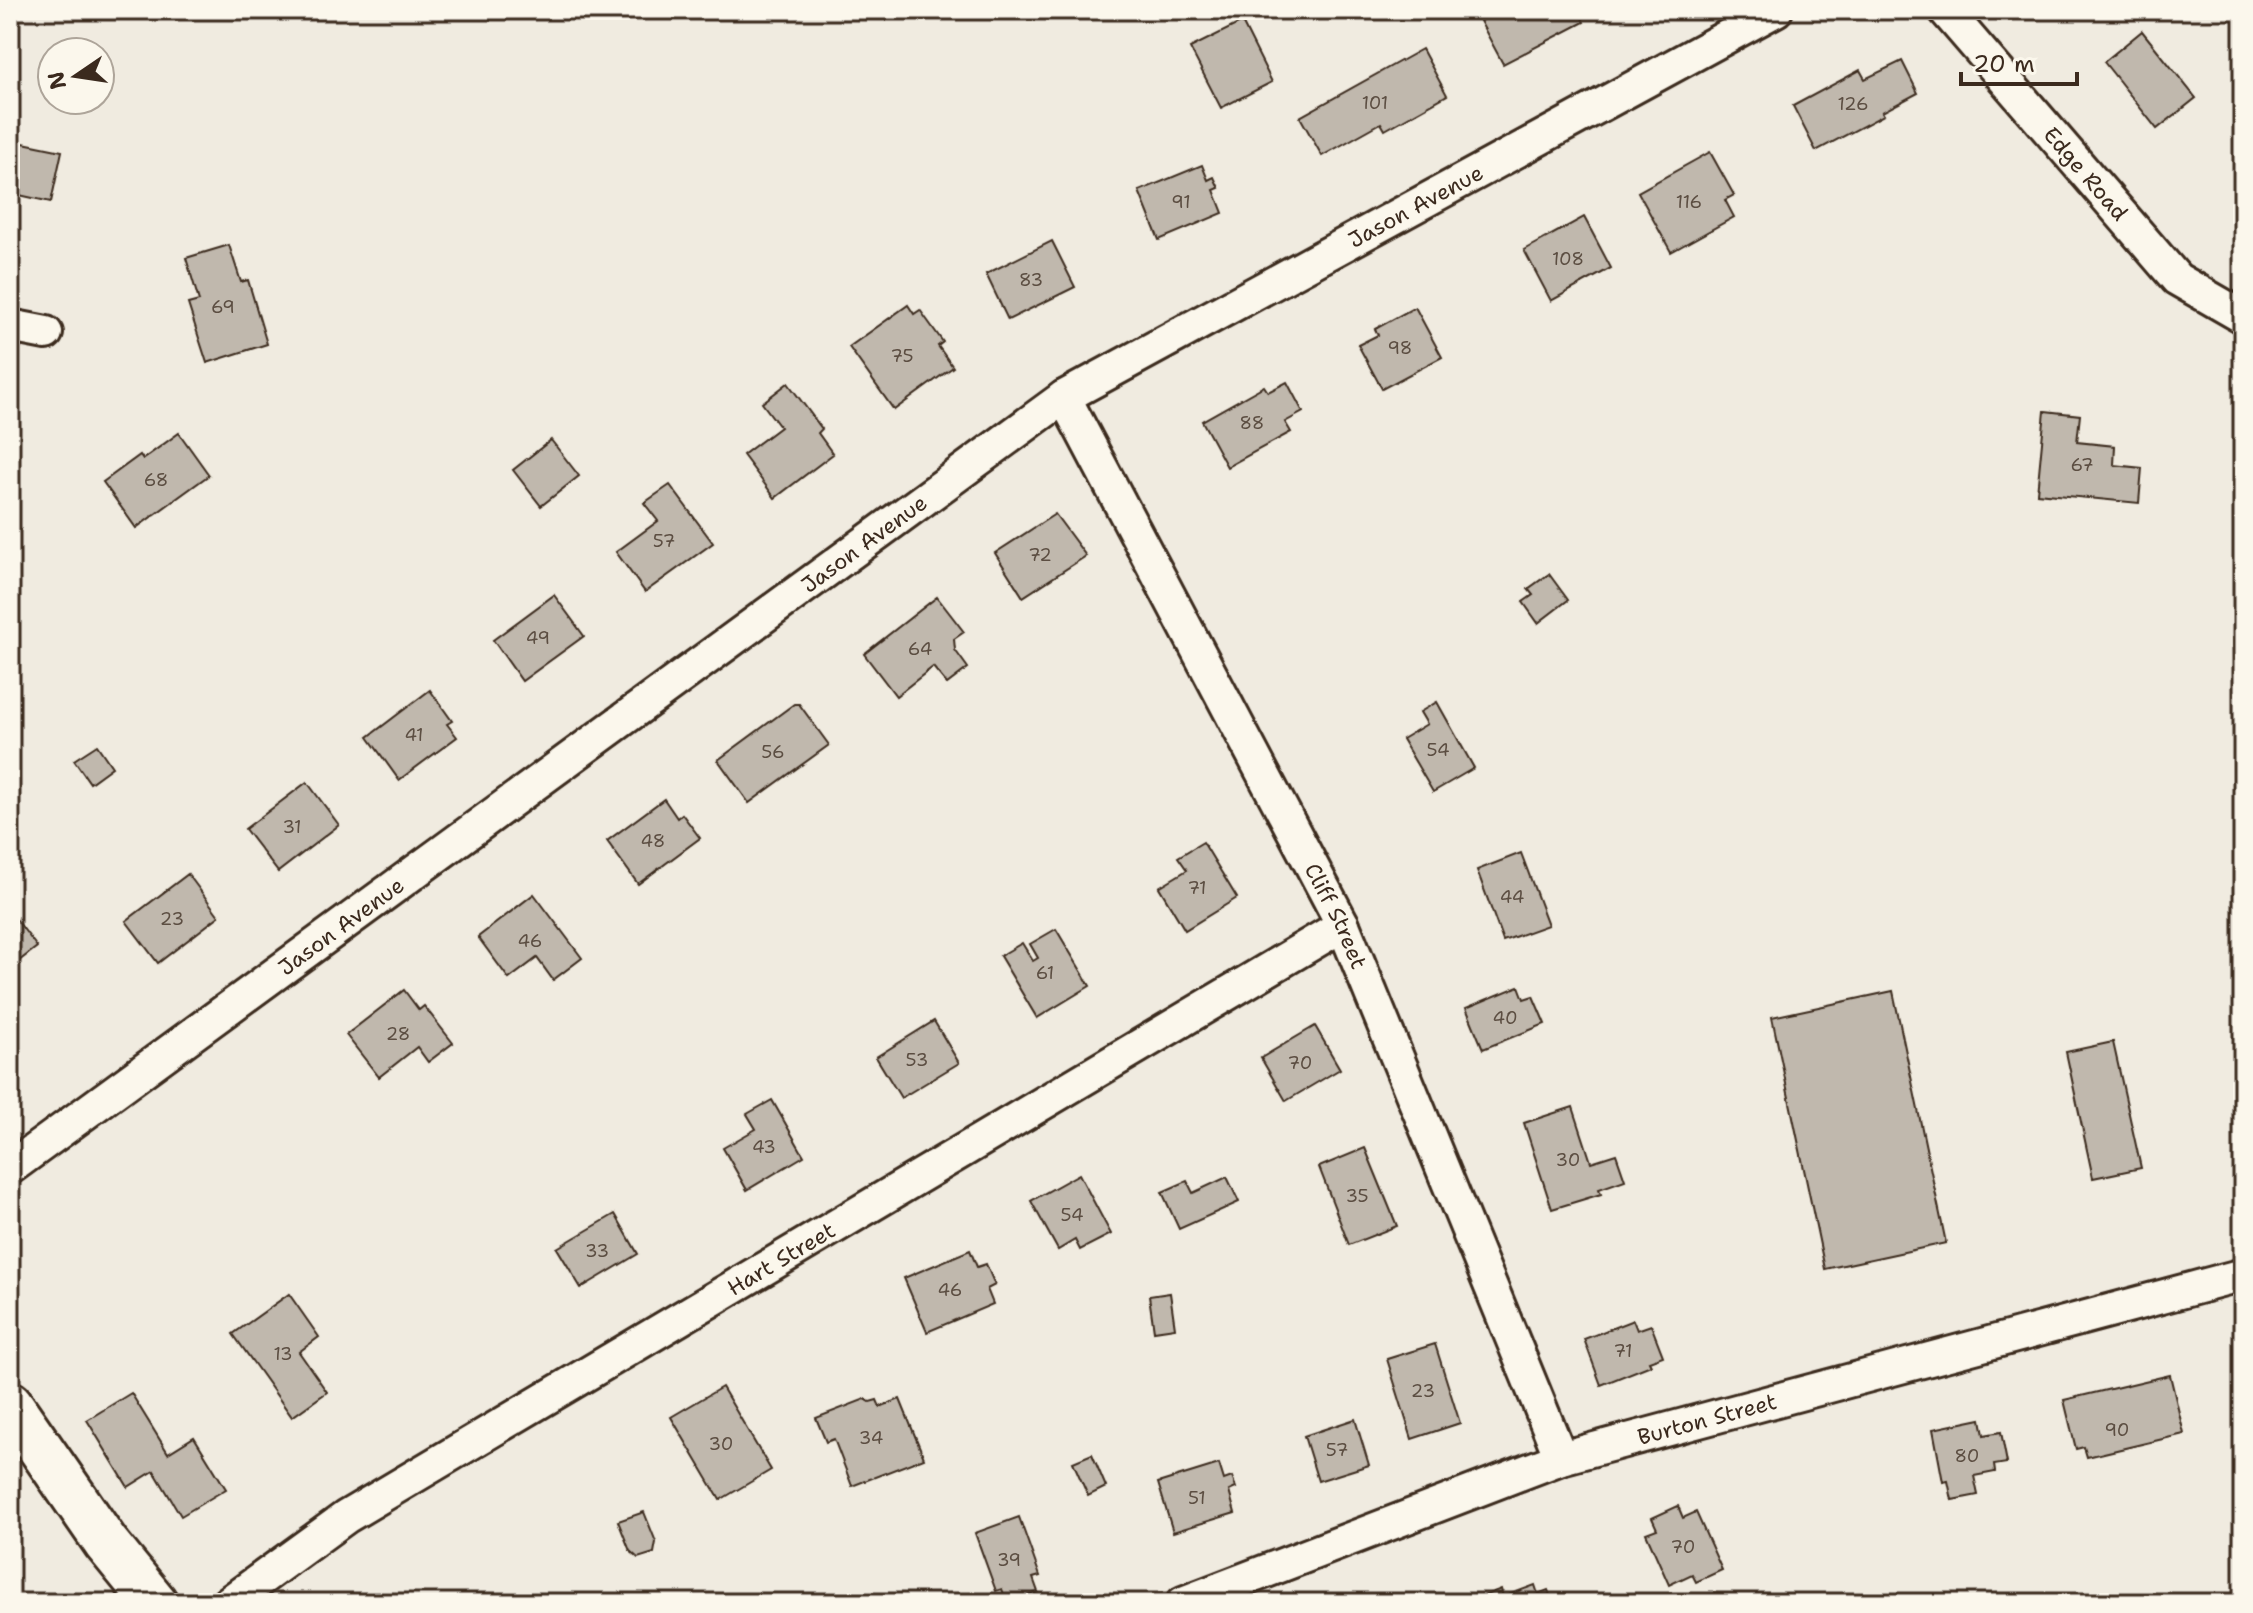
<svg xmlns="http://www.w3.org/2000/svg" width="2253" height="1613" viewBox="0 0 2253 1613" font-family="'Shantell Sans',sans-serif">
<rect width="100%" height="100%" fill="#f0ebe0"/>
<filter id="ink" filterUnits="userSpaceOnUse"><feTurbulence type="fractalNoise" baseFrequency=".0125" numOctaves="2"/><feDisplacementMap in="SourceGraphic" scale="16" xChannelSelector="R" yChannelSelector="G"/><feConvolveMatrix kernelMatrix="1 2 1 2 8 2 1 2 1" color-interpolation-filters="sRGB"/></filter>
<g filter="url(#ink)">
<g fill="#c0b8ad" stroke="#3b2a1e" stroke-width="2">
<polygon points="1501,10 1578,10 1584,22 1503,64 1480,21"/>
<polygon points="1242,22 1272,82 1221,108 1190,48"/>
<polygon points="2142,31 2196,98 2157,129 2104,62"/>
<polygon points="1422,49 1447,95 1385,130 1381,123 1322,156 1300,117"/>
<polygon points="1902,61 1918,93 1882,112 1884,115 1816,151 1793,106 1860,70 1865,79"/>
<polygon points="10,137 23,143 62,151 51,202 10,193"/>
<polygon points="1710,152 1734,195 1725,200 1734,217 1671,252 1638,192"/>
<polygon points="1202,165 1208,180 1214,177 1219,188 1214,190 1223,213 1159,240 1139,191"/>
<polygon points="1584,217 1611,268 1551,301 1524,250"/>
<polygon points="1052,241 1075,287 1008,320 986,274"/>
<polygon points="229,245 241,282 248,280 267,344 207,363 188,304 199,301 186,258"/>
<polygon points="908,305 914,314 920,310 943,342 938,346 953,367 894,410 849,347"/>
<polygon points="1415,307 1442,357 1382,389 1358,345 1378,335 1375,329"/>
<polygon points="1287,382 1303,412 1285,422 1291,432 1227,467 1202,421 1264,386 1268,392"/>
<polygon points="788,383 822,429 818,433 833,454 775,498 743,455 780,427 762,403"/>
<polygon points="2045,411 2080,415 2077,442 2115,446 2114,465 2142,468 2139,503 2037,493"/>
<polygon points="179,433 209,475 136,528 103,482 140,455 143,459"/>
<polygon points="551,440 579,476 541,506 513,470"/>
<polygon points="670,485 713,543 645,592 616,552 658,521 644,503"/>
<polygon points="1055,514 1086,556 1023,597 995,553"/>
<polygon points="1549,574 1568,600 1538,623 1523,602 1533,595 1528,589"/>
<polygon points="554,595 584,636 522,681 493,640"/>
<polygon points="937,597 964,632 954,639 955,650 968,668 947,684 933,667 896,696 864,654"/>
<polygon points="430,690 452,721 447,724 457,737 399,780 368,737"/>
<polygon points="1437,702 1474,768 1433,792 1402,739 1427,724 1420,712"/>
<polygon points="794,704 799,704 829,745 749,803 718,760"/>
<polygon points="97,745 112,767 90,783 74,760"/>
<polygon points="307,782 339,825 278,872 245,829"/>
<polygon points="664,799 677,818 682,814 700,838 638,884 607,841"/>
<polygon points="1203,842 1237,898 1185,930 1159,887 1187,870 1178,857"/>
<polygon points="1521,853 1548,925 1503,941 1477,870"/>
<polygon points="188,874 219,916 158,963 126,921"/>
<polygon points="534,894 582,958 553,980 537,958 509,979 478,937"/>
<polygon points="10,911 37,947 10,968"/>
<polygon points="1056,929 1090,986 1037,1018 1000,956 1022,943 1033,961 1038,958 1030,944"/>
<polygon points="1519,986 1524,999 1533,996 1545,1024 1483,1049 1466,1008"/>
<polygon points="404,990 419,1010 424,1006 453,1043 428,1062 417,1047 379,1077 346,1035"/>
<polygon points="1893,991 1946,1243 1825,1269 1772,1017"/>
<polygon points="934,1021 959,1063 901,1098 876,1057"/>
<polygon points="1315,1026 1340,1069 1286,1101 1261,1058"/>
<polygon points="2113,1042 2141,1168 2093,1178 2066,1052"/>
<polygon points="772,1100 804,1156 747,1190 723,1148 756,1129 747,1114"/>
<polygon points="1573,1107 1591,1162 1616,1154 1625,1180 1599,1189 1601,1194 1552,1209 1524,1123"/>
<polygon points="1365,1148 1397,1226 1349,1245 1319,1167"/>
<polygon points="1079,1174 1111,1234 1080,1250 1075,1240 1058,1250 1031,1201"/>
<polygon points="1227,1177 1239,1202 1179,1229 1162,1192 1187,1181 1193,1193"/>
<polygon points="615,1214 638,1254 581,1288 557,1248"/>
<polygon points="970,1250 977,1267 986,1264 995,1285 987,1289 993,1304 927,1332 904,1278"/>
<polygon points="1170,1293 1175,1328 1154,1331 1149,1296"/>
<polygon points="289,1294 319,1337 299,1352 327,1392 292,1417 233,1334"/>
<polygon points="1633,1320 1637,1330 1651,1325 1663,1356 1649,1361 1651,1365 1601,1385 1584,1339"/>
<polygon points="1435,1344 1460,1423 1412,1439 1387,1359"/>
<polygon points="2170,1375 2184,1434 2087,1457 2084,1447 2076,1449 2064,1400"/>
<polygon points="722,1387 771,1470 720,1500 671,1417"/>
<polygon points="131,1393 168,1453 194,1437 226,1489 181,1516 154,1471 128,1487 87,1420"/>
<polygon points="865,1399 870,1402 877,1400 880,1407 900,1399 924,1458 852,1486 834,1439 826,1442 816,1418"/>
<polygon points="1355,1419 1369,1465 1318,1481 1304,1436"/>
<polygon points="1981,1419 1984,1435 2001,1432 2007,1463 1994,1465 1995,1472 1974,1476 1978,1495 1952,1500 1948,1481 1943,1482 1933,1429"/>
<polygon points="1092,1454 1106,1487 1088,1496 1073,1462"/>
<polygon points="1219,1464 1224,1480 1232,1477 1236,1488 1229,1491 1235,1513 1173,1532 1158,1483"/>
<polygon points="1678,1506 1683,1518 1696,1512 1722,1570 1696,1582 1692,1574 1669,1585 1646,1533 1657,1529 1652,1518"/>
<polygon points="644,1512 656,1542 654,1553 638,1558 630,1551 618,1521"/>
<polygon points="1019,1517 1040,1576 1033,1578 1038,1592 1007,1603 1002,1589 996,1591 975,1533"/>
<polygon points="1535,1585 1538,1594 1548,1590 1553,1603 1465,1603 1501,1589 1503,1597"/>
<polygon points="835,1594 838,1603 815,1603 814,1601"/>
</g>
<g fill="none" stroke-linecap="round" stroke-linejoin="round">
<defs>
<g id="minor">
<path id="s1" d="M1945,10L2177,279L2243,317"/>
<polyline points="10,326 46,333"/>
<path id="s2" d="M1064,397L1343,925L1561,1458"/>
<path id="s3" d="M10,1168L1064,397L1776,10"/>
<path id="s4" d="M228,1603L346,1517L1343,925"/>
<path id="s5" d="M1183,1603L1561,1458L2243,1275"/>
</g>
<polyline id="secondary" points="10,1404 106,1543 155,1603"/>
</defs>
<use href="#minor" stroke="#3b2a1e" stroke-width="38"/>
<use href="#secondary" stroke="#3b2a1e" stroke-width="50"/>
<use href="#minor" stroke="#fbf7ec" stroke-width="32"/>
<use href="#secondary" stroke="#fbf7ec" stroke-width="44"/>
</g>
</g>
<g text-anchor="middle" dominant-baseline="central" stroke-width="6" stroke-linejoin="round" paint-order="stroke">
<g font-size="18" fill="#5c4e42">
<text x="1375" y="103">101</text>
<text x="1853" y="104">126</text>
<text x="1181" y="202">91</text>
<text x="1689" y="202">116</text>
<text x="1568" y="259">108</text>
<text x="1031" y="280">83</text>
<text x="223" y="307">69</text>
<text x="1400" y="348">98</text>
<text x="902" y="356">75</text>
<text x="1252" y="423">88</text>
<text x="2082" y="465">67</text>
<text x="156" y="480">68</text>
<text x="664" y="541">57</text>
<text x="1040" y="555">72</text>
<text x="538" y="638">49</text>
<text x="920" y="649">64</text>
<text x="414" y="735">41</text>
<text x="1438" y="750">54</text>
<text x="773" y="752">56</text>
<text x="292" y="827">31</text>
<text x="653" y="841">48</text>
<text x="1197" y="888">71</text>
<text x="1512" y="897">44</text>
<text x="172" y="919">23</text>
<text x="530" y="941">46</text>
<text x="1045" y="973">61</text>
<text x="1505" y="1018">40</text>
<text x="398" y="1034">28</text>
<text x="917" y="1060">53</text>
<text x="1300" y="1063">70</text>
<text x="764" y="1147">43</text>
<text x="1568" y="1160">30</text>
<text x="1357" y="1196">35</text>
<text x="1072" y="1215">54</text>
<text x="597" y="1251">33</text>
<text x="950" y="1290">46</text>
<text x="1623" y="1351">71</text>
<text x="283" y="1354">13</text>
<text x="1423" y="1391">23</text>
<text x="2117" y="1430">90</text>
<text x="871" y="1438">34</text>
<text x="721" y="1444">30</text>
<text x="1337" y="1450">57</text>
<text x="1967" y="1456">80</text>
<text x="1197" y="1498">51</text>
<text x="1683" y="1547">70</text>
<text x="1009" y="1560">39</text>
</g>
<g font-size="22" fill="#3b2a1e" stroke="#fbf7ec">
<text stroke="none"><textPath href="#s1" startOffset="216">Edge Road</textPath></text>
<text stroke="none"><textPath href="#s3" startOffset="1706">Jason Avenue</textPath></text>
<text stroke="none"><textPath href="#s3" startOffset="1058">Jason Avenue</textPath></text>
<text stroke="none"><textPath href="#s2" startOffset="586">Cliff Street</textPath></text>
<text stroke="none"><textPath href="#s3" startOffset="410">Jason Avenue</textPath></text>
<text stroke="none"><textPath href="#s4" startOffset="652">Hart Street</textPath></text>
<text stroke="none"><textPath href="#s5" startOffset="556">Burton Street</textPath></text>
</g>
</g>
<rect width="2253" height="1613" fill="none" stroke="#fbf7ec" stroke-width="40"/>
<rect x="20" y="20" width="2213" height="1573" fill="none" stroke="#3b2a1e" stroke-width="3" filter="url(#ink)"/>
<g transform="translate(76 76) rotate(257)"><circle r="38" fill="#fbf7ec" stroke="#aea59a" stroke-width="2"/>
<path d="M0-6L14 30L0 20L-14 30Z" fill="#3b2a1e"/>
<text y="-12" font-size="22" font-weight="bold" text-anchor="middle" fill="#3b2a1e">N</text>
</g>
<path d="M1961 72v12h116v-12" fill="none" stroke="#3b2a1e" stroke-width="4"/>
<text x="1973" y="72" font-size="24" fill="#3b2a1e" stroke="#fbf7ec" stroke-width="6" paint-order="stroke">20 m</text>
</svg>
